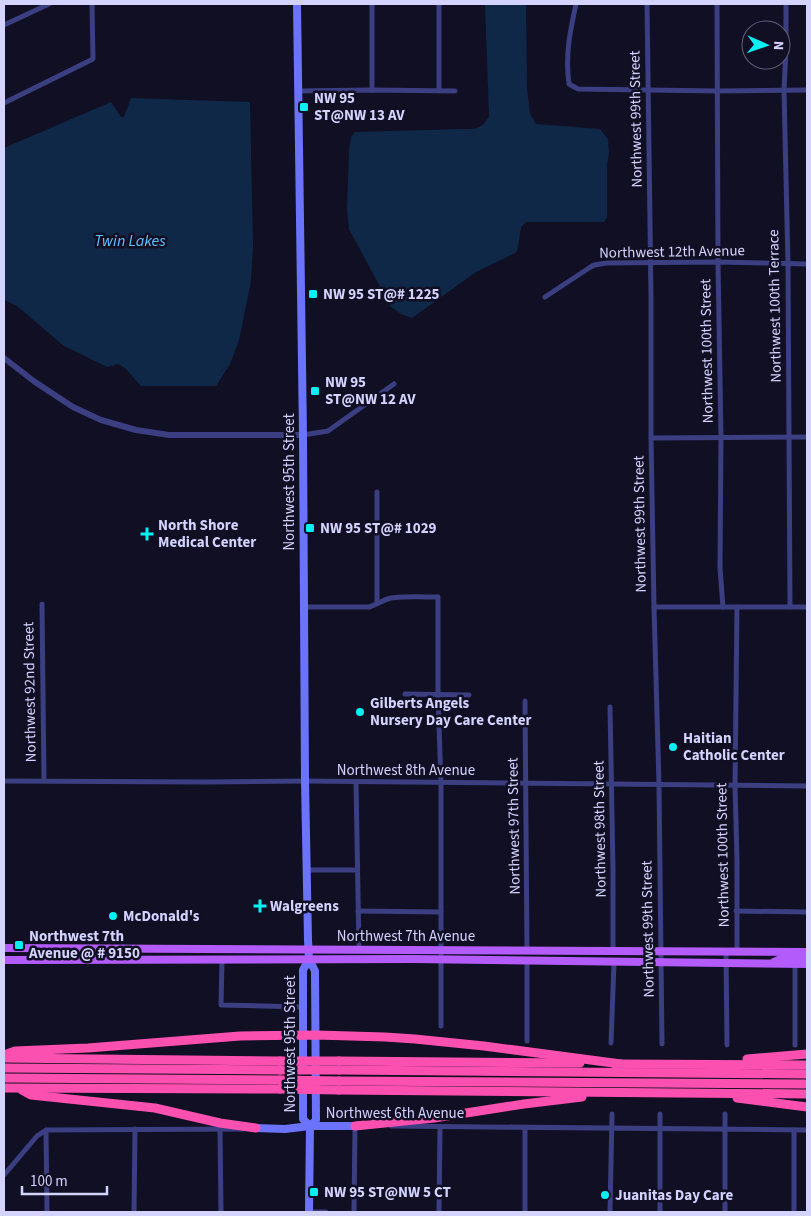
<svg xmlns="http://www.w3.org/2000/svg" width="811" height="1216" viewBox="0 0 811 1216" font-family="'Source Sans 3',sans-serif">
<rect width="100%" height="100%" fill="#110f23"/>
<g fill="#0f2847">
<path d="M485,4H526L527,88L530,114L536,124L600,129L608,139L609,154L607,164V217L604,222H526L521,227L517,252L476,272L412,318L401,314L391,307L349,229L347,210L349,150L351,137L355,132L461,129C477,129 481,130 489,116Z"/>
<polygon points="131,98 250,102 253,246 251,281 239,340 230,364 216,386 141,386 125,368 118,364 107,367 64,346 17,306 4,300 4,148 111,102 121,117 124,117"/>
</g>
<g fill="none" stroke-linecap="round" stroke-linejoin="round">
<g stroke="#3b3e81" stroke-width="5">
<polyline points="372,4 372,90"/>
<polyline points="439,4 439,90"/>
<path d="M576,4C570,32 565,55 569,84L578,89L718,91L807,90"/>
<polyline points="647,4 651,296 651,438 654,607 659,784 662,1044"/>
<polyline points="717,4 718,262 721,437 720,568 723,607"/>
<polyline points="786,4 786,49 784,90 788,264 790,607"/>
<polyline points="4,25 49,4"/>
<polyline points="298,91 372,90 455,91"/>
<polyline points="4,103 93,59 92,4"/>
<polyline points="545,297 589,268 594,265 607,263 718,262 807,264"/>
<polyline points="303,435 328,431 394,384"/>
<polyline points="651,438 807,437"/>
<polyline points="377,492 377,603"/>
<polyline points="42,604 44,781"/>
<path d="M303,607H369C377,605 382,600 391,598C406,596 423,597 438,597V695L441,783V1026"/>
<polyline points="654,607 807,607"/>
<polyline points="737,607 735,785 737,860 737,952"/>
<polyline points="405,694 469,695"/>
<polyline points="525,701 527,951"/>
<polyline points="610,707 613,870 613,951"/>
<polyline points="4,781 206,782 305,781 612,784 807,786"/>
<polyline points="356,782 359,950"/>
<polyline points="307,870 357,870"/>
<polyline points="358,911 441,912"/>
<polyline points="736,911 807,912"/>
<polyline points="726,952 727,1045"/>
<polyline points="222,960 221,1005 303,1007"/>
<polyline points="527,1041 527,961"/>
<polyline points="611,1043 614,962"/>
<polyline points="795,1045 795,964"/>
<polyline points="391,1126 807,1130"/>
<polyline points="46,1130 47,1212"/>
<polyline points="220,1130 221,1212"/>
<polyline points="794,1130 794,1212"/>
<polyline points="4,1175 37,1136 46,1130 243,1129"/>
<polyline points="134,1212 135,1129"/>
<polyline points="309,1212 326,1212"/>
<polyline points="354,1212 355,1126"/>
<polyline points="439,1212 440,1127"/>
<polyline points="525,1212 525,1128"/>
<polyline points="610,1212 612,1114"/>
<polyline points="660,1212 660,1114"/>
<polyline points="725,1212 725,1114"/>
</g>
<polyline stroke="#3b3e81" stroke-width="6" points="4,358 35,382 73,407 101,420 136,430 169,435 303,435"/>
<g stroke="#6c73fb" stroke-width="8">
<polyline points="297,4 303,435 305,781 308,940 309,959 315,971 316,1120 310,1126 309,1212"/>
<polyline points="303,1067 303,970 309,959"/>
<polyline points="303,1084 303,1119 310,1126"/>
<polyline points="256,1128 285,1129 310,1126 355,1126"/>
</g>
<g stroke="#b35cfb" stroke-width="8">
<polyline points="4,948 807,952"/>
<polyline points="4,960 413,959 807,964"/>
<polyline points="88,960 96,954 114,955 122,949"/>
<polyline points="774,962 783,958 807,958"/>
</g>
<g stroke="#fb50af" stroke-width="9">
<polyline points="4,1055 15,1051 88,1048 240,1036 316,1035 385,1037 415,1039 484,1046 621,1064"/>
<polyline points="4,1058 280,1061"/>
<polyline points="747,1059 807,1054"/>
<polyline points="339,1061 580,1063"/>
<polyline points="615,1064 807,1065"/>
<polyline points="4,1068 280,1070"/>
<polyline points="339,1070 807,1074"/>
<polyline points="4,1078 280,1080"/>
<polyline points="339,1081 807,1084"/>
<polyline points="4,1088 280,1089"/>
<polyline points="22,1090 31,1095 155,1108 220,1123 256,1128"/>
<polyline points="339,1090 807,1094"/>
<polyline points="737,1098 807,1107"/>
<polyline points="355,1126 434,1118 524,1104 582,1097"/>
</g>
<g stroke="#fb50af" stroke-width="9">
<polyline points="280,1061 339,1061"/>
<polyline points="280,1070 339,1070"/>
<polyline points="280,1080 339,1081"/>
<polyline points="280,1089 339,1090"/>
</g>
</g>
<g fill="#06f0f6" stroke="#110f23" stroke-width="2">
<rect x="299" y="102" width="10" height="10" rx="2.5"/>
<rect x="308" y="289" width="10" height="10" rx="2.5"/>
<rect x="310" y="386" width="10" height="10" rx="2.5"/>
<rect x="305" y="523" width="10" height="10" rx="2.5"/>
<path d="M144.5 526.5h5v5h5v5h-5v5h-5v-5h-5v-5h5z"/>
<circle cx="360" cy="712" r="5"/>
<circle cx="673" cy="747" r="5"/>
<path d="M257.5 898.5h5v5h5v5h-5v5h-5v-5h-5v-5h5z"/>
<circle cx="113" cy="916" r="5"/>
<rect x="14" y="940" width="10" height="10" rx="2.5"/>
<rect x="309" y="1187" width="10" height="10" rx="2.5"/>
<circle cx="605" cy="1195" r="5"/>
</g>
<g text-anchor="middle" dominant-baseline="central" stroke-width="5" stroke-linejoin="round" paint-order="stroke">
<g font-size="15" font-weight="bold" fill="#d4d2fe" stroke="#110f23" text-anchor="start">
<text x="314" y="98">NW 95<tspan x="314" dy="17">ST@NW 13 AV</tspan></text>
<text x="323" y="294">NW 95 ST@# 1225</text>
<text x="325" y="382">NW 95<tspan x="325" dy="17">ST@NW 12 AV</tspan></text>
<text x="158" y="525">North Shore<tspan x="158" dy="17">Medical Center</tspan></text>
<text x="320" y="528">NW 95 ST@# 1029</text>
<text x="370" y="703">Gilberts Angels<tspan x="370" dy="17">Nursery Day Care Center</tspan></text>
<text x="683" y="738">Haitian<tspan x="683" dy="17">Catholic Center</tspan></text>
<text x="270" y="906">Walgreens</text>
<text x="123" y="916">McDonald's</text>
<text x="29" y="936">Northwest 7th<tspan x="29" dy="17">Avenue @ # 9150</tspan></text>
<text x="324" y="1192">NW 95 ST@NW 5 CT</text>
<text x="615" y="1195">Juanitas Day Care</text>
</g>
<g font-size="15" fill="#d4d2fe" stroke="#110f23">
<text transform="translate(636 119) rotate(-91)">Northwest 99th Street</text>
<text transform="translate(672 252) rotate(-1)">Northwest 12th Avenue</text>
<text transform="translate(775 306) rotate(-91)">Northwest 100th Terrace</text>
<text transform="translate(707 351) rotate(-91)">Northwest 100th Street</text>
<text transform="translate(289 482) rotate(-90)">Northwest 95th Street</text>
<text transform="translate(640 524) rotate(-91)">Northwest 99th Street</text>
<text transform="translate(30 692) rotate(-91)">Northwest 92nd Street</text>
<text x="406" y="770">Northwest 8th Avenue</text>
<text transform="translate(514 826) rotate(-91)">Northwest 97th Street</text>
<text transform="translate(600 829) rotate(-91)">Northwest 98th Street</text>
<text transform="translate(723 855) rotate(-91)">Northwest 100th Street</text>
<text transform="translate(648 929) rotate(-91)">Northwest 99th Street</text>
<text x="406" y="936">Northwest 7th Avenue</text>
<text transform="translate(290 1044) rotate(-90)">Northwest 95th Street</text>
<text x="395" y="1113">Northwest 6th Avenue</text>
</g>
<g font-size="16" font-style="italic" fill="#63c0fb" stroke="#110f23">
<text x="130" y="241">Twin Lakes</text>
</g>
</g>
<rect width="811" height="1216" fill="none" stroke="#d4d2fe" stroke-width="10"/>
<g transform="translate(766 45) rotate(92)"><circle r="24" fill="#110f23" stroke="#5f5d7b"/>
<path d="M0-4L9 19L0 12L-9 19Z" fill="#06f0f6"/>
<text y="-8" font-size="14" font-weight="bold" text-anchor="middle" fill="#d4d2fe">N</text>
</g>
<path d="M22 1186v8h85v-8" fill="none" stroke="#d4d2fe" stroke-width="2.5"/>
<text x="30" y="1186" font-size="15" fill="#d4d2fe" stroke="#110f23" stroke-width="4" paint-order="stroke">100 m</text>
</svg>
